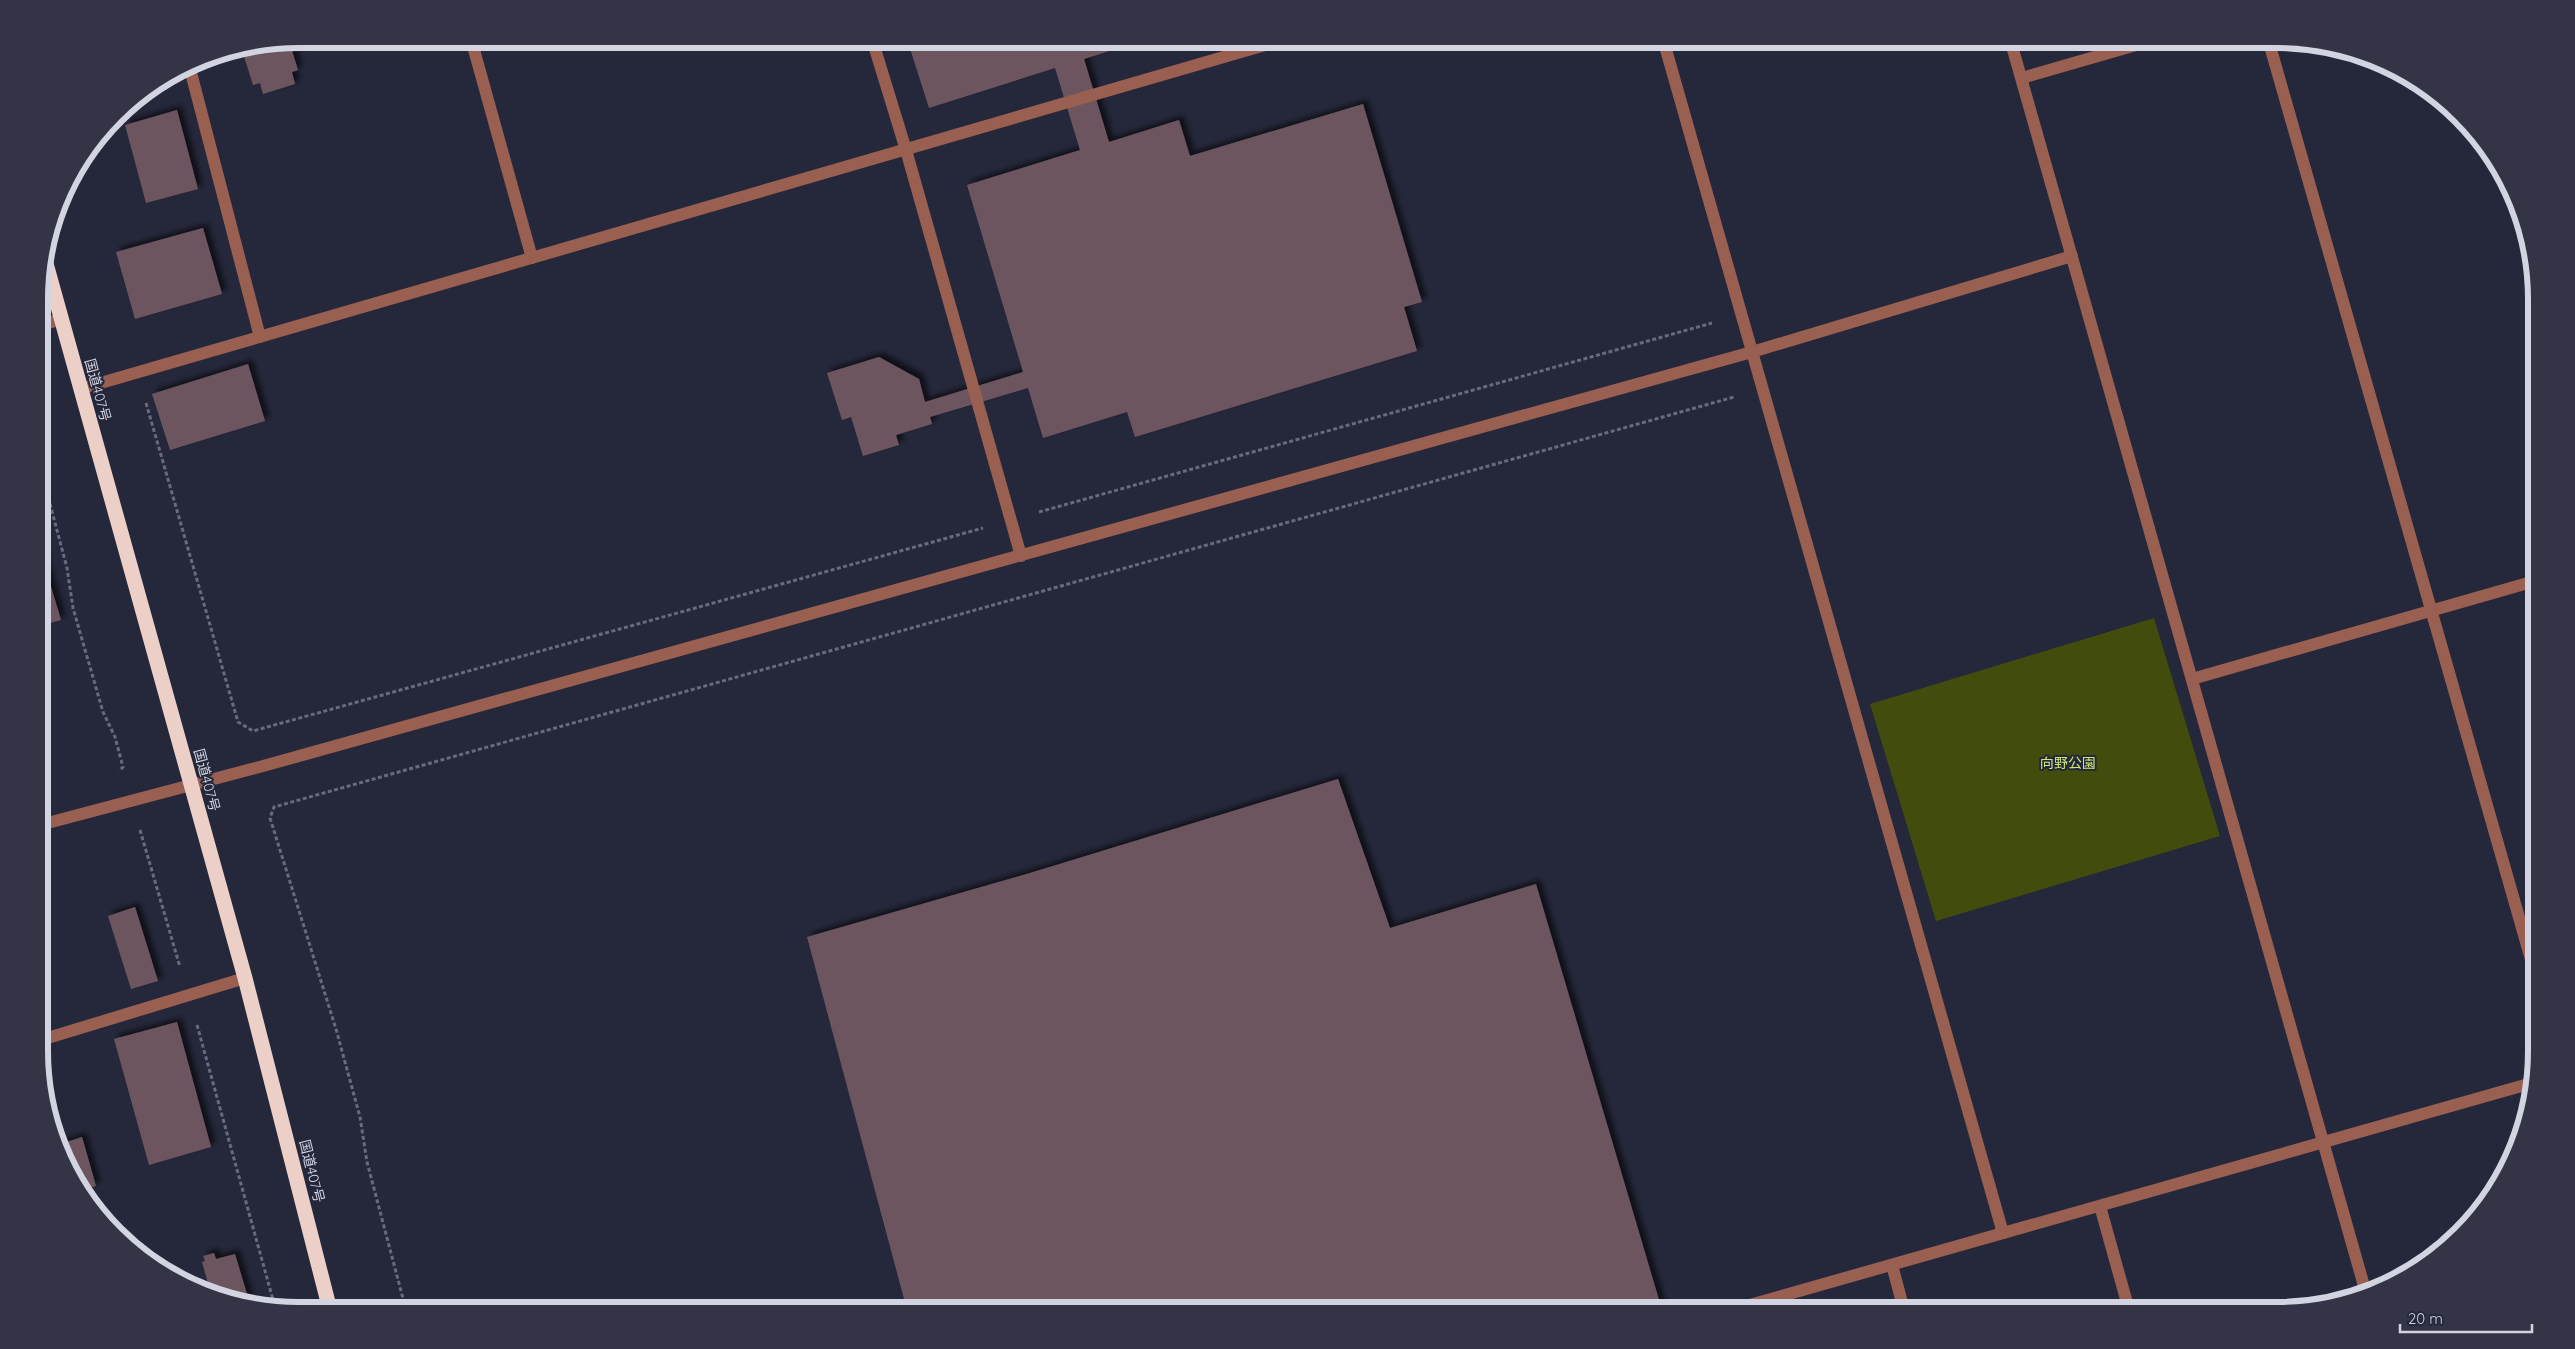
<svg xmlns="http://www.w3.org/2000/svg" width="2575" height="1349" viewBox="0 0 2575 1349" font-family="Quicksand,'Noto Sans JP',sans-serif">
<defs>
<filter id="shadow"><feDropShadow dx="4.5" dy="-4.5" stdDeviation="2.5" flood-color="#0009"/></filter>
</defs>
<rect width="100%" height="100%" fill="#25273a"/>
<polygon fill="#424c0c" points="2154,618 2220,836 1936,921 1870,704"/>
<g fill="#6d5561" filter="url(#shadow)">
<polygon points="907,39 1148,39 1084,59 1109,142 1179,120 1190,156 1363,104 1422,302 1404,307 1417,351 1135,437 1127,412 1043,438 1028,388 930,417 932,424 896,435 899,445 863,456 851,417 842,420 827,373 879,357 919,379 925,402 1023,372 967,185 1080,150 1055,68 929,108"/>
<polygon points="289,41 298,70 292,72 295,84 263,94 260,83 253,85 242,50"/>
<polygon points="177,110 198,189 146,203 125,125"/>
<polygon points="203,228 222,294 135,319 116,252"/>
<polygon points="248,364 265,421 170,450 152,394"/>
<polygon points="40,550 61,620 40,626"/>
<polygon points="1338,779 1390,928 1536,884 1662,1310 907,1310 807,937 1030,873"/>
<polygon points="135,907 158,981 131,989 108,916"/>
<polygon points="177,1022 211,1147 149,1165 114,1039"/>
<polygon points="82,1137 96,1186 80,1191 57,1145"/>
<polygon points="214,1253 216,1259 235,1254 250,1304 231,1301 211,1294 202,1262 205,1261 203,1256"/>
</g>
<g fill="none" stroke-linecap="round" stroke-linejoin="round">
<g stroke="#696b7c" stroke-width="3" stroke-dasharray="4 2.5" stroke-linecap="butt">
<polyline points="146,403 238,722 253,731 983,528"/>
<polyline points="40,466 67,568 73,608 103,712 115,737 123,767 119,771"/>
<polyline points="1039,512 1712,323"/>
<polyline points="140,830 180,967"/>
<polyline points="197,1025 275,1307"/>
<polyline points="406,1310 367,1162 360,1117 336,1029 270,818 274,807 1734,397"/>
</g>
<g stroke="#996051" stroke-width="12">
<polyline points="471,39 532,258"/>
<polyline points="872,39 906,150 1021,556"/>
<polyline points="1663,39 2003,1233"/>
<polyline points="2010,39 2366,1293"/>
<polyline points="2268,39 2536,977"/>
<polyline points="189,65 260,337"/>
<polyline points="2022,78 2157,39"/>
<polyline points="39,326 61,319"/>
<polyline points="80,389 1286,39"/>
<polyline points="2192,679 2535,581"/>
<polyline points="40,825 263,766 1752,352 2072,256"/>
<polyline points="41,1040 245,978"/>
<polyline points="2100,1206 2129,1310"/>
<polyline points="1892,1265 1904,1310"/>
<polyline points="1732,1310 2532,1083"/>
</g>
<polyline stroke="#eccfc7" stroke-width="15" points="45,260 245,978 330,1310"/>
</g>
<g text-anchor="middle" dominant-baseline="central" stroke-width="4" stroke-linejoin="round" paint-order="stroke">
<g font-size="14" fill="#d2d4e2" stroke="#25273a">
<text transform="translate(98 390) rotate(75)">国道407号</text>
<text transform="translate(207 780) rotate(75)">国道407号</text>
<text transform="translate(312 1171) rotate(76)">国道407号</text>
</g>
<g font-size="14" fill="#d3e976" stroke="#25273a">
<text x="2068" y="763">向野公園</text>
</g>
</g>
<path d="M0 0H2575V1349H0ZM299 48H2277A251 251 0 0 1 2528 299V1051A251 251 0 0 1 2277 1302H299A251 251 0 0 1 48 1051V299A251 251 0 0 1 299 48Z" fill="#333547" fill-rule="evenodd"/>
<path fill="none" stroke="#d2d4e2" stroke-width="6" d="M299 48H2277A251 251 0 0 1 2528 299V1051A251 251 0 0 1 2277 1302H299A251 251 0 0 1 48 1051V299A251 251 0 0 1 299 48Z"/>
<path d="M2400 1324v8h132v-8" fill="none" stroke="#d2d4e2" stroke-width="2.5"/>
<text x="2408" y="1324" font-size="15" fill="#d2d4e2" stroke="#25273a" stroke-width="4" paint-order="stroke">20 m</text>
</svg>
